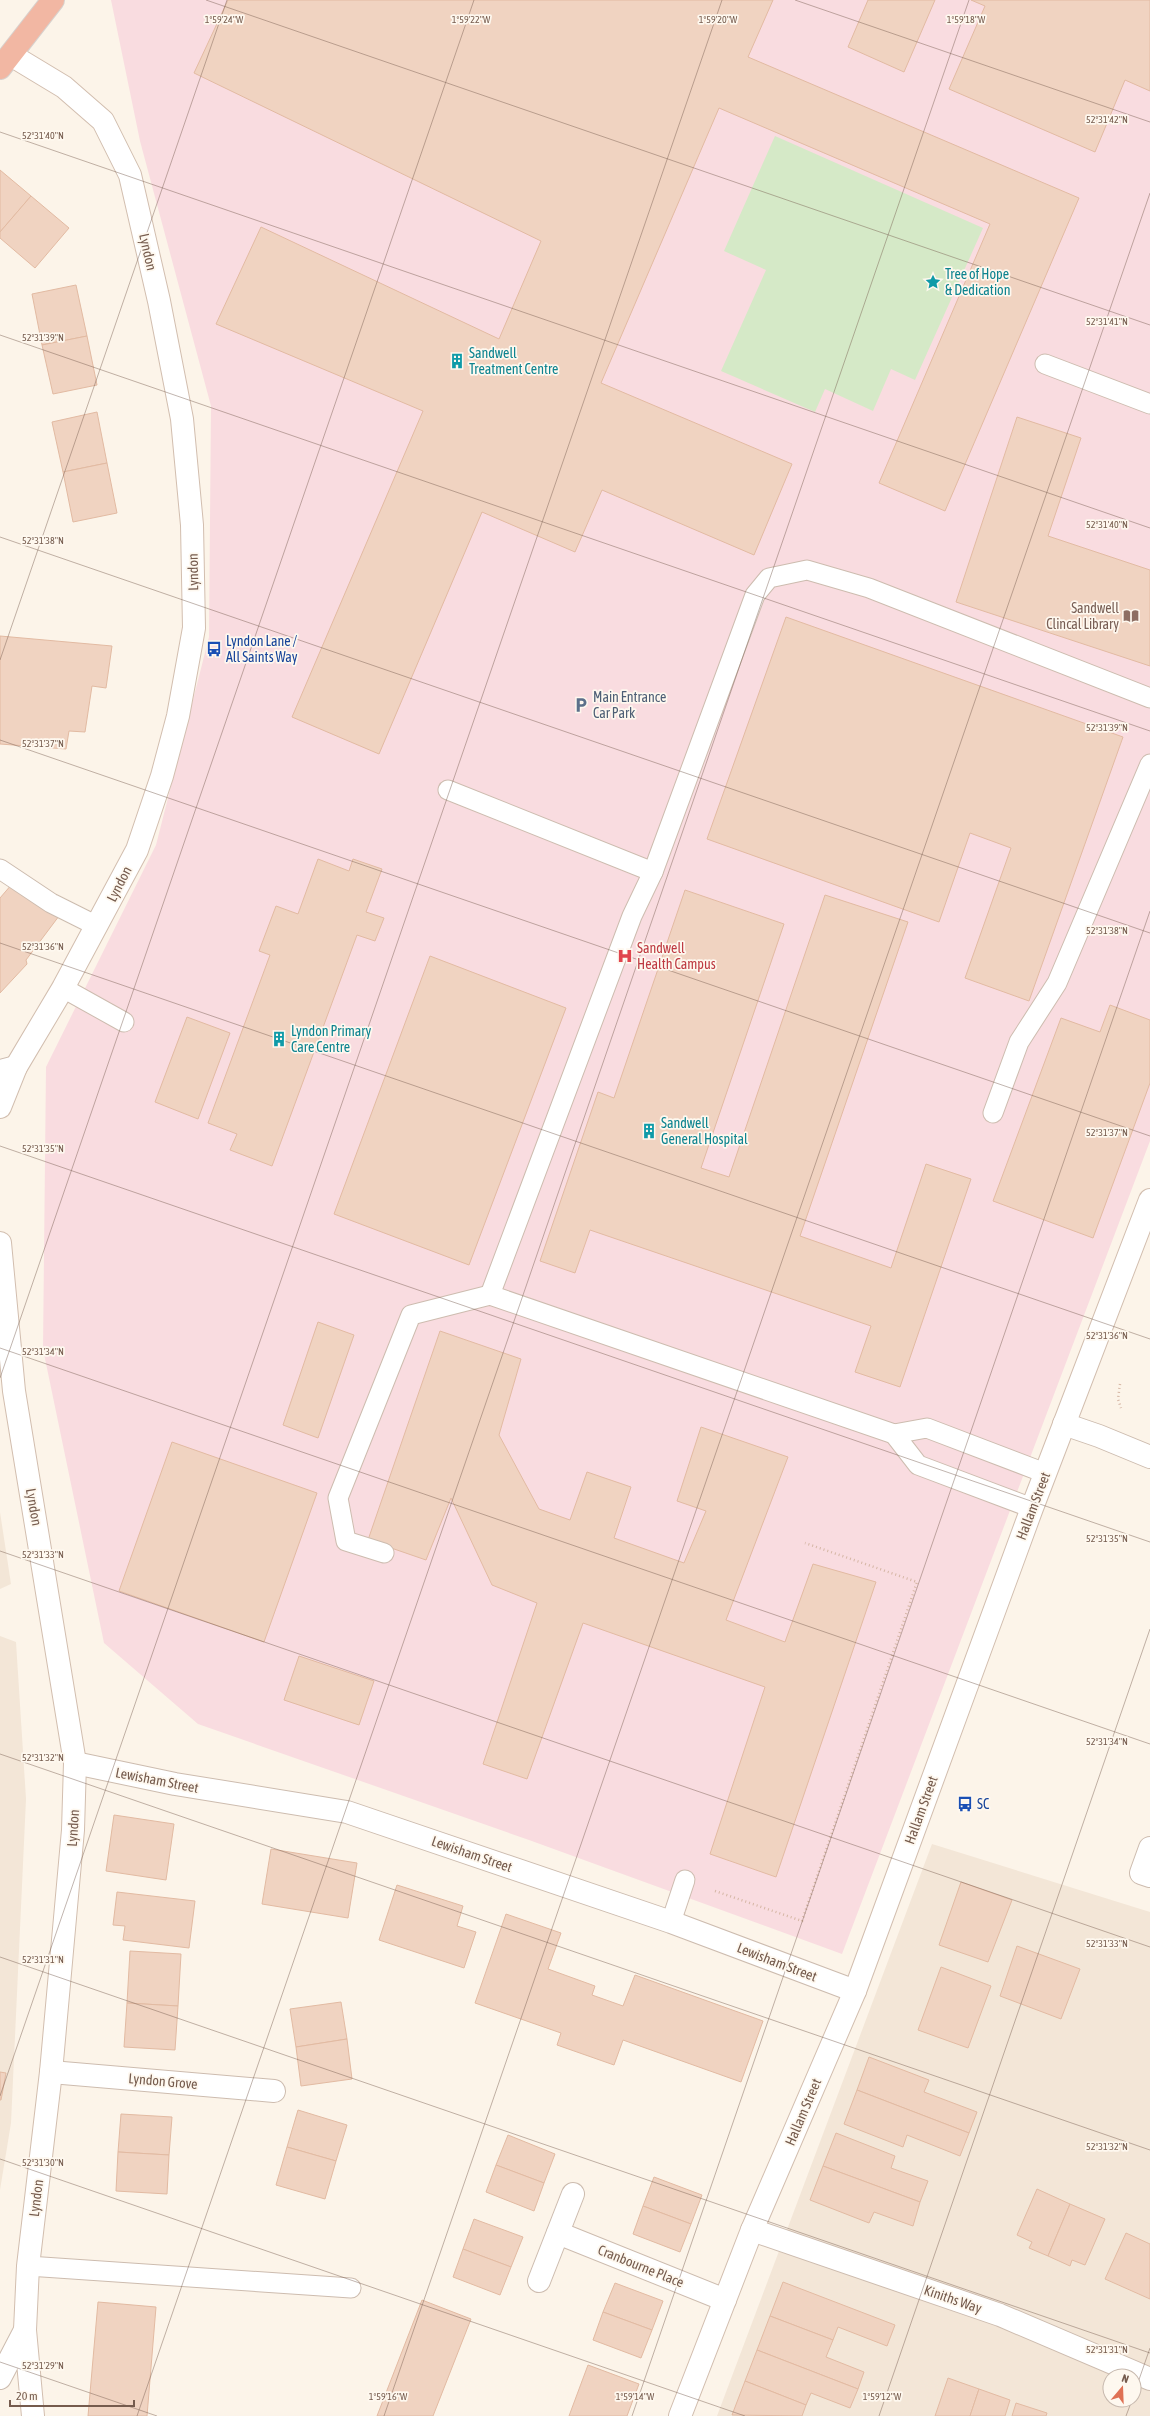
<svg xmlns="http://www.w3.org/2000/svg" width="1150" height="2416" viewBox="0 0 1150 2416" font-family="'Asap Condensed',sans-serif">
<rect width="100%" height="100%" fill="#fcf4e9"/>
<g fill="#f3e6d7" fill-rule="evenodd">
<polygon points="0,1512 11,1584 0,1589"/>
<polygon points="0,1636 16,1642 26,1799 11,2123 0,2190"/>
<path d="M932,1844L1150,1912V2416H717ZM1110,2376H1134V2400H1110Z"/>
</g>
<polygon fill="#f9dce0" points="111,0 1150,0 1150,1141 842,1954 529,1840 198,1724 104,1643 43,1349 46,1067 156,845 209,637 211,406 140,141"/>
<polygon fill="#d5e9c7" points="775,136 983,228 915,380 891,369 873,411 825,389 815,412 721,371 766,270 724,251"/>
<g fill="#f0d3c1" stroke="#e2baa2">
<polygon points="228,0 773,0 748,57 1079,198 945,511 879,483 990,224 719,108 601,383 792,464 754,555 602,490 575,552 482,512 379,754 292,717 423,411 216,324 261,227 499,339 541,241 194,73"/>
<polygon points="868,0 935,0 904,72 848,47"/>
<polygon points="971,0 1150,0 1150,91 1125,80 1095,152 949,89 985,6"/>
<polygon points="0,170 31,196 0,232"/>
<polygon points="31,196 69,228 35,268 0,238 0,232"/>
<polygon points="76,285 87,336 42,345 32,294"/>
<polygon points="87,336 97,385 53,394 42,345"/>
<polygon points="97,412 107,463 63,472 52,422"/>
<polygon points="1017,417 1081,438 1048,536 1150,570 1150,666 956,602"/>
<polygon points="107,463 117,513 73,522 63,472"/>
<polygon points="786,617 1123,737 1029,1001 965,978 1011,848 970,833 939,922 707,839"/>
<polygon points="0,636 112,646 106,688 92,686 85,732 69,731 66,749 0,744"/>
<polygon points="318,859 349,871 353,859 382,869 366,912 384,918 375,941 357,935 272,1166 230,1150 237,1134 208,1123 270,955 259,951 276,906 298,914"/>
<polygon points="12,884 59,916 26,960 27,964 0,993 0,898"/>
<polygon points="685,890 784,924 701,1168 729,1177 825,895 908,922 800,1236 891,1268 926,1164 971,1179 900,1387 855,1372 871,1326 590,1230 575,1273 540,1261 598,1092 614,1098"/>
<polygon points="430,956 566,1008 469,1265 334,1214"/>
<polygon points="1110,1005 1150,1020 1150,1083 1093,1238 993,1201 1061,1018 1100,1032"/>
<polygon points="187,1017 230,1033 198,1119 155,1102"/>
<polygon points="318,1322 354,1335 318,1438 283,1425"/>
<polygon points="440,1331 521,1359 499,1435 539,1509 570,1520 587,1472 631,1487 614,1538 684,1563 706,1511 677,1501 701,1427 788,1457 726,1620 785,1642 813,1564 876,1582 776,1877 710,1854 765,1687 583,1623 527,1779 483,1764 537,1603 492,1585 451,1498 426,1560 368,1540"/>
<polygon points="172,1442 317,1493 264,1642 119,1591"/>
<polygon points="299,1656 374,1681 359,1725 284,1700"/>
<polygon points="114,1815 174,1824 166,1880 106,1871"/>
<polygon points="271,1849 357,1863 348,1918 262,1904"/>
<polygon points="961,1882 1012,1900 988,1962 939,1945"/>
<polygon points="397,1885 463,1906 457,1926 476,1932 464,1968 379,1940"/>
<polygon points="117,1892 195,1901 189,1948 123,1940 125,1926 113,1925"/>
<polygon points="506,1914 561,1933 548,1969 595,1986 592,1995 623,2006 635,1975 763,2021 741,2082 623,2040 614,2065 557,2045 561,2033 475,2003"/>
<polygon points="1017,1946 1080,1969 1061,2019 1000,1996"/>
<polygon points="130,1951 181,1954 178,2006 127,2003"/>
<polygon points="941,1967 991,1986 968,2048 918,2030"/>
<polygon points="341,2002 347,2039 296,2047 290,2009"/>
<polygon points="127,2003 178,2006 175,2050 124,2047"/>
<polygon points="347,2039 352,2079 301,2086 296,2047"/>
<polygon points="869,2057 929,2080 924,2092 977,2112 969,2133 857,2090"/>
<polygon points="0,2072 6,2073 1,2100 0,2100"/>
<polygon points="857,2090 969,2133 960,2156 907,2135 903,2147 844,2124"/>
<polygon points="298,2110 347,2125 336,2161 287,2147"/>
<polygon points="121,2114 172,2117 169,2155 118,2152"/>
<polygon points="836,2133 895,2156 891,2168 928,2181 920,2202 823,2166"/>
<polygon points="508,2135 555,2154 544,2183 496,2165"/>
<polygon points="287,2147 336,2161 325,2199 276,2185"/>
<polygon points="118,2152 169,2155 167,2194 116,2191"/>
<polygon points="496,2165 544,2183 534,2211 486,2192"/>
<polygon points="823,2166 920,2202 913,2226 874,2212 869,2223 810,2200"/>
<polygon points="654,2177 702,2195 691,2224 643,2206"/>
<polygon points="1037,2189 1070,2204 1048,2256 1029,2248 1032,2242 1017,2235"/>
<polygon points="1070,2204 1105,2219 1085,2265 1072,2260 1070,2266 1048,2256"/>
<polygon points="643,2206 691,2224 680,2252 633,2234"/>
<polygon points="474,2219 523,2237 511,2267 463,2249"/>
<polygon points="1126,2233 1150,2244 1150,2299 1105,2279"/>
<polygon points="463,2249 511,2267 500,2295 453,2277"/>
<polygon points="783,2282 895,2325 887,2346 838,2327 833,2340 770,2316"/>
<polygon points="615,2283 663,2301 652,2330 603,2312"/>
<polygon points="422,2300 471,2319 433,2416 377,2416"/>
<polygon points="98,2302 156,2307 147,2416 88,2416"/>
<polygon points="603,2312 652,2330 641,2358 593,2340"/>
<polygon points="770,2316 833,2340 826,2357 864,2372 858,2389 757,2350"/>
<polygon points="757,2350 858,2389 850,2408 811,2393 806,2405 745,2381"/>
<polygon points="588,2365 639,2384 627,2416 569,2416"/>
<polygon points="948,2378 979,2389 970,2416 935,2416"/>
<polygon points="745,2381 806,2405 802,2416 732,2415"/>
<polygon points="979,2389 1010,2400 1005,2416 970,2416"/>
<polygon points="1016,2403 1047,2413 1046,2416 1012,2416"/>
</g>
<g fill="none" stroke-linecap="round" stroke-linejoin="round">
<defs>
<g id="lane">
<polyline points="1045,364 1150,404"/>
<polyline points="448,790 653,872"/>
<polyline points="0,869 51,903 97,926"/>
<polyline points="63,988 124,1022"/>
<polyline points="993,1113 1019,1042 1057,983 1150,764"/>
<polyline points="490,1295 632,916 653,872 755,595 769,578 807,570 869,588 1150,698"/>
<polyline points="894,1434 918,1465 1032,1508"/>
<polyline points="384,1553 346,1541 338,1498 411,1315 490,1295 894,1434 927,1428 1045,1473"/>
<polyline points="671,1922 685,1880"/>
<polyline points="28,2266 351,2288"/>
</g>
<g id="street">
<polyline points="0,1071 16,1067"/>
<polyline points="1064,1424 1099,1436 1150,1457"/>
<polyline points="75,1763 175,1784 347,1812 671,1922 855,1991"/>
<polyline points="1150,1848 1141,1873 1150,1876"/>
<polyline points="51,2072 274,2091"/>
<polyline points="752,2230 1000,2315 1150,2379"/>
<polyline points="558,2233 725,2300"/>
<polyline points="539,2281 573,2194"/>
<polyline points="0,2378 25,2330"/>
</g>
<g id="secondary">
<polyline points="0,1107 16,1067 63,988 137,850 162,776 178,716 194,628 192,525 182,419 159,301 130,175 103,121 64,87 11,55"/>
<polyline points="0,1243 14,1391 75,1763 73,1830 51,2072 28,2266 25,2330 33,2416"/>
<polyline points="680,2416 752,2230 855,1991 1032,1508 1150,1200"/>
</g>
<polyline id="highway" points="0,68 53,0"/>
</defs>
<use href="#lane" stroke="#cdbcaf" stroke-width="21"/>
<use href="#street" stroke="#cdbcaf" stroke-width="24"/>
<use href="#secondary" stroke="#d2beaf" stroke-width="24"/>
<use href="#highway" stroke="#d8d1cd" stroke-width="24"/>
<g stroke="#d5b6a4" stroke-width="2.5" stroke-dasharray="1 3" stroke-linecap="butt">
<polyline points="1120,1384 1118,1399 1121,1408"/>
<polyline points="715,1891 802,1921 917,1582 805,1543"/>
</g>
<use href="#lane" stroke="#fff" stroke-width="19"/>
<use href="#street" stroke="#fff" stroke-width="22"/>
<use href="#secondary" stroke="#fff" stroke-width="22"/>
<use href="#highway" stroke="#f2b7a3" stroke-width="22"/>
</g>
<path fill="none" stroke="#755b4d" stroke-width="1" stroke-opacity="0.45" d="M206,0L1150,325M795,0L1150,122M0,132L1150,528M0,335L1150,731M0,537L1150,933M0,660L227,0M0,740L1150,1136M0,943L1150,1339M0,1146L1150,1542M0,1348L1150,1744M0,1378L474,0M0,1551L1150,1947M0,1754L1150,2150M0,1957L1150,2353M0,2096L722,0M0,2159L745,2416M0,2362L157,2416M1134,2394L1150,2348M137,2416L969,0M384,2416L1150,193M632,2416L1150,911M879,2416L1150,1629M1126,2416L1132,2400"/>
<defs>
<symbol id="sight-bare" viewBox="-9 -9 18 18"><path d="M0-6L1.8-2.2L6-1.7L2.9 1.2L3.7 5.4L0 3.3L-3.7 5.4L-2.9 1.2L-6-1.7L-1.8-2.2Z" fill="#0f9aa8" stroke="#fef8ef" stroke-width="2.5" paint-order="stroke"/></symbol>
<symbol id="building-bare" viewBox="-9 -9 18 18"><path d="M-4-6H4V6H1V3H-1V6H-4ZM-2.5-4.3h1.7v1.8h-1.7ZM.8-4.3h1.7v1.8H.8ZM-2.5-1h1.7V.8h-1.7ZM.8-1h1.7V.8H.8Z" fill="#0f9aa8" stroke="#fef8ef" stroke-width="2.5" paint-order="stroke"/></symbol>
<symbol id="library-bare" viewBox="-9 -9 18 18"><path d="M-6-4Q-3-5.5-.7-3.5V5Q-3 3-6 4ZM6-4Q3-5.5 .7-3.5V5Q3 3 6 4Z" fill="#8d6e63" stroke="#fef8ef" stroke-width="2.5" paint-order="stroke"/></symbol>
<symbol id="bus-bare" viewBox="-9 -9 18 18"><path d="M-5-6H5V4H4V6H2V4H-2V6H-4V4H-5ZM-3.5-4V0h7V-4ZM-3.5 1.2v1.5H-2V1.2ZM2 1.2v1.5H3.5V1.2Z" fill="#1a4fb4" stroke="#fef8ef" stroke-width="2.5" paint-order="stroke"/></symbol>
<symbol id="parking-bare" viewBox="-9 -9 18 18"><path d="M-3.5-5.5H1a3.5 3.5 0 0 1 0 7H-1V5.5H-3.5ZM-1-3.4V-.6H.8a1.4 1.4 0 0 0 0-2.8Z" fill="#5c6f8a" stroke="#fef8ef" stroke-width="2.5" paint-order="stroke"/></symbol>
<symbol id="hospital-bare" viewBox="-9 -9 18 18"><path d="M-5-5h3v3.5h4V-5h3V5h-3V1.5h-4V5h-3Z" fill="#e0444e" stroke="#fef8ef" stroke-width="2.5" paint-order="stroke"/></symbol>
</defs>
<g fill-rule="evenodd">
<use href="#sight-bare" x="922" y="271" width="22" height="22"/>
<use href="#building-bare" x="446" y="350" width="22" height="22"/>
<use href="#library-bare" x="1120" y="605" width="22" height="22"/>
<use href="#bus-bare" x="203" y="638" width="22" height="22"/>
<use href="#parking-bare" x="570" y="694" width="22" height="22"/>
<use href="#hospital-bare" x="614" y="945" width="22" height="22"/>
<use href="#building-bare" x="268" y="1028" width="22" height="22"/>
<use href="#building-bare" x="638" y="1120" width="22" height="22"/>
<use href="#bus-bare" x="954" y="1793" width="22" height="22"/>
</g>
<g text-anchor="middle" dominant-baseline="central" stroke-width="3.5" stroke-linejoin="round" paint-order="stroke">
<g font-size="14" fill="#755b4d" stroke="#fef8ef">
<text transform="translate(148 252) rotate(77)">Lyndon</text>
<text transform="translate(193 572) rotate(-91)">Lyndon</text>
<text transform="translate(119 884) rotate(-63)">Lyndon</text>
<text transform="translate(1033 1506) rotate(-69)">Hallam Street</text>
<text transform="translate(34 1507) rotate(80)">Lyndon</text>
<text transform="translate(157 1780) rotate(11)">Lewisham Street</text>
<text transform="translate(921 1810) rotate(-70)">Hallam Street</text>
<text transform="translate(73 1828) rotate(-86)">Lyndon</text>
<text transform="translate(472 1854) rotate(19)">Lewisham Street</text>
<text transform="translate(777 1962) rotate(21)">Lewisham Street</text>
<text transform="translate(163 2081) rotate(5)">Lyndon Grove</text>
<text transform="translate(803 2112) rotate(-67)">Hallam Street</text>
<text transform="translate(36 2198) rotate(-83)">Lyndon</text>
<text transform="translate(641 2266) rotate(22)">Cranbourne Place</text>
<text transform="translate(953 2299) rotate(19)">Kiniths Way</text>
</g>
<g font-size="14" fill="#0d838f" stroke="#fef8ef" text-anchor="start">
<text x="945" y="274">Tree of Hope<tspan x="945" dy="16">&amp; Dedication</tspan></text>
<text x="469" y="353">Sandwell<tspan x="469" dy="16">Treatment Centre</tspan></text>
<text x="291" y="1031">Lyndon Primary<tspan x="291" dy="16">Care Centre</tspan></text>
<text x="661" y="1123">Sandwell<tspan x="661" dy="16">General Hospital</tspan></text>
</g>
<g font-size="14" fill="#785e54" stroke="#fef8ef" text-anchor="end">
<text x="1119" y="608">Sandwell<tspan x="1119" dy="16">Clincal Library</tspan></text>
</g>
<g font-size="14" fill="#164399" stroke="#fef8ef" text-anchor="start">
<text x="226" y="641">Lyndon Lane /<tspan x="226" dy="16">All Saints Way</tspan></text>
<text x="977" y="1804">SC</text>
</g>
<g font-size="14" fill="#4e5e75" stroke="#fef8ef" text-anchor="start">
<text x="593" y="697">Main Entrance<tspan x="593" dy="16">Car Park</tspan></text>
</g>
<g font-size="14" fill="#be3a42" stroke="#fef8ef" text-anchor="start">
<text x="637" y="948">Sandwell<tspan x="637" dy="16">Health Campus</tspan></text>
</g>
</g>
<g font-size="10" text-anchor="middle" fill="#755b4d" stroke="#fef8ef" stroke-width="3.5" stroke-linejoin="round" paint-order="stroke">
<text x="224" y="23">1°59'24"W</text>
<text x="471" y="23">1°59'22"W</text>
<text x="718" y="23">1°59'20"W</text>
<text x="966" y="23">1°59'18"W</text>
<text x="1107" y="123">52°31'42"N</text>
<text x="43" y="139">52°31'40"N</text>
<text x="1107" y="325">52°31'41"N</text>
<text x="43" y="341">52°31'39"N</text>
<text x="1107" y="528">52°31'40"N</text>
<text x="43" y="544">52°31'38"N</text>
<text x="1107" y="731">52°31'39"N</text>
<text x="43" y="747">52°31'37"N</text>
<text x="1107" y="934">52°31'38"N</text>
<text x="43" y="950">52°31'36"N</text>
<text x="1107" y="1136">52°31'37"N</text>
<text x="43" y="1152">52°31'35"N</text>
<text x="1107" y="1339">52°31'36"N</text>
<text x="43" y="1355">52°31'34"N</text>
<text x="1107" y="1542">52°31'35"N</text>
<text x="43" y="1558">52°31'33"N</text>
<text x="1107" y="1745">52°31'34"N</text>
<text x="43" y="1761">52°31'32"N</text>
<text x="1107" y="1947">52°31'33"N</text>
<text x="43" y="1963">52°31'31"N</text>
<text x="1107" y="2150">52°31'32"N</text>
<text x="43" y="2166">52°31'30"N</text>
<text x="1107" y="2353">52°31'31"N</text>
<text x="43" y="2369">52°31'29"N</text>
<text x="388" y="2400">1°59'16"W</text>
<text x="635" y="2400">1°59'14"W</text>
<text x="882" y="2400">1°59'12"W</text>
</g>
<g transform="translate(1122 2388) rotate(19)"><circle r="19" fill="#fef8ef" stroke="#c7b9ae"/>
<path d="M0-3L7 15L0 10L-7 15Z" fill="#df7154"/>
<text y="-6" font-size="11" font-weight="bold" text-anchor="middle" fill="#755b4d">N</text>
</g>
<path d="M10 2400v6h124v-6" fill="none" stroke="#755b4d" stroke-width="2"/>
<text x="16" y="2400" font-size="12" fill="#755b4d" stroke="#fef8ef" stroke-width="3" paint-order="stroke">20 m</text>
</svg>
